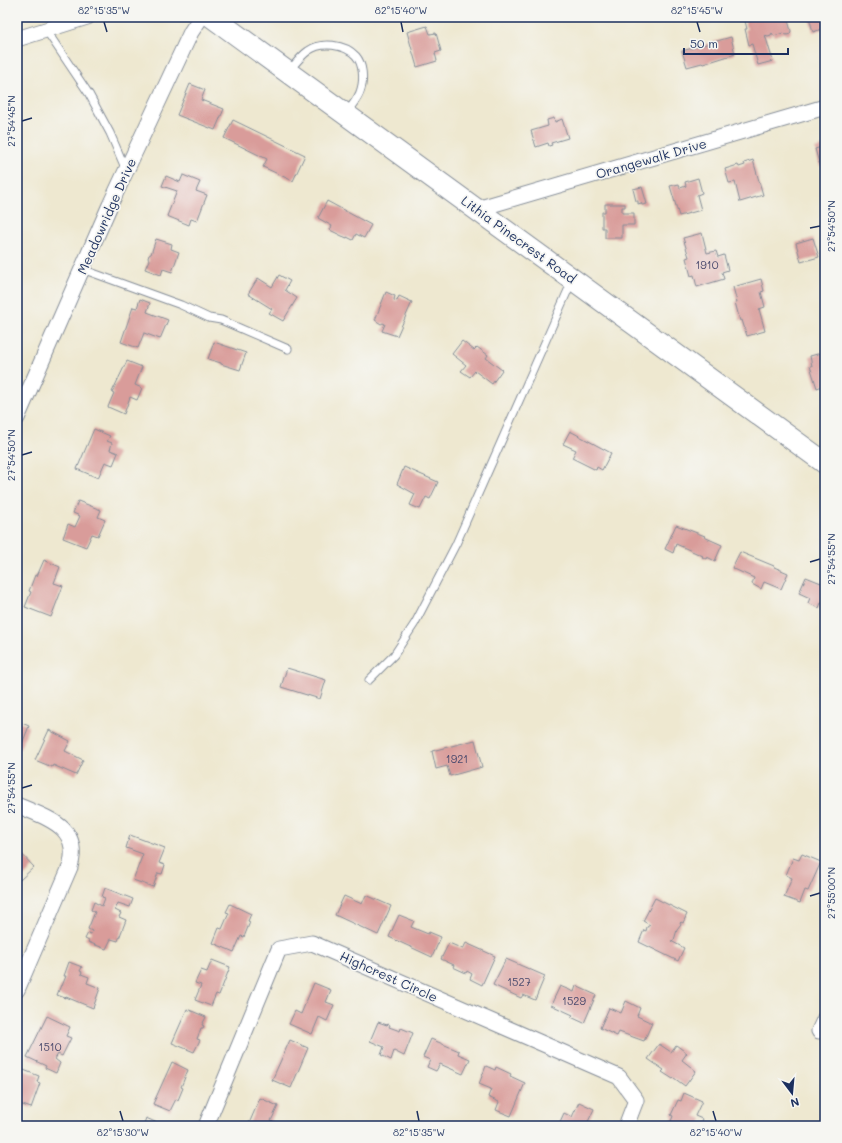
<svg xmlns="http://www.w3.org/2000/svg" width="842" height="1143" viewBox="0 0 842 1143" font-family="Mali,sans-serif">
<rect width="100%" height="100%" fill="#f6f6f2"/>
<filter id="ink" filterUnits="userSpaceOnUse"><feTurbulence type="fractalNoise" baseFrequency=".025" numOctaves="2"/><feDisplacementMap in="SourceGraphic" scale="8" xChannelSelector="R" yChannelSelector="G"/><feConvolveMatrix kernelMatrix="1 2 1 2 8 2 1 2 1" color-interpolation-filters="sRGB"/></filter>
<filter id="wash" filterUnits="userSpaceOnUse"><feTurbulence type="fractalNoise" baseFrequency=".012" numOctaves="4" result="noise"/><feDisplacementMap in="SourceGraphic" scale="16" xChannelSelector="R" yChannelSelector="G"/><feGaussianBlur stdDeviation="0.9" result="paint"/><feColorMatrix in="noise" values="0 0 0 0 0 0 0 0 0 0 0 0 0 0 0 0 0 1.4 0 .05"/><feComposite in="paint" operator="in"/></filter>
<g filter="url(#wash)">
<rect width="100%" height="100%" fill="#eee8d0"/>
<g id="blocks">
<g fill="#d99c9a">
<polygon points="744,17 787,17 791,31 790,34 787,35 783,33 774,36 772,33 771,35 768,36 765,35 773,61 758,65 752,44 749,45 745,29 747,29"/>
<polygon points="809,17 825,17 825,28 813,32"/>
<polygon points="427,26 430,34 436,33 441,51 435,53 437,61 417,67 407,32"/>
<polygon points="731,37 735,54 703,64 702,63 687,67 682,51"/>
<polygon points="190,84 205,90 201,100 224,109 215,130 177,115"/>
<polygon points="554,118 555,122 562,119 568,138 551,143 552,145 549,146 548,143 536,147 531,131 548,126 547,120"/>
<polygon points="233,120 305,155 293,181 263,167 267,159 224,138"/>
<polygon points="825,146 825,165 820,166 815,149"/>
<polygon points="753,160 763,195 740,202 735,182 729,183 725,169 738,165 739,167 745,165 744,163"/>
<polygon points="183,175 200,182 196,191 207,195 197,221 191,219 189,225 167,216 177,191 162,186 166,176 180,182"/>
<polygon points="698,178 702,193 697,195 701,210 679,216 670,186 679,184 680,188 686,186 685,182"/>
<polygon points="642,187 647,204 642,205 641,203 638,204 638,201 636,201 633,189"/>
<polygon points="327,201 371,225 364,238 356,234 353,240 347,237 347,238 342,236 330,230 332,226 318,218"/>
<polygon points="605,204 625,204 625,207 622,207 622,213 634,213 634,225 622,225 622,238 605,238 605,228 602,228 602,212 605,212"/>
<polygon points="702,233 707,253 716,251 718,257 724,255 728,270 722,272 724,279 697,287 694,275 691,276 686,258 689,257 683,238"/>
<polygon points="813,238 819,257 801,262 796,243"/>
<polygon points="156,239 172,244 171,249 179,252 172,272 163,269 161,275 145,269 149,260 148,258 149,255 151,254"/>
<polygon points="279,275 290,281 285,290 297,298 283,321 269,313 272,309 248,294 258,278 272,287"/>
<polygon points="761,279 764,291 761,292 765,307 759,309 765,331 747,336 742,320 740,321 735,302 737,302 733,287"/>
<polygon points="386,292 395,296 394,300 397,301 399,296 412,302 397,336 382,331 385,324 383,323 381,324 375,320"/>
<polygon points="140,299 150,303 147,312 168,320 160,339 144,333 138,348 121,342 133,307 137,308"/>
<polygon points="462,341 474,350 477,347 488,355 486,358 502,370 492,384 475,371 470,377 461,371 466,365 452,354"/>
<polygon points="214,342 246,353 240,370 221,364 221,363 208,359"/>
<polygon points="825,352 825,385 817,388 810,366 812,366 810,356"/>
<polygon points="127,361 142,367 135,385 142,388 137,400 130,397 124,414 108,407 114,393 112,392"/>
<polygon points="94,429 110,436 107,441 112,443 110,450 118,453 113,465 105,462 98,478 77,469"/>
<polygon points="570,431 611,453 602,470 597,467 596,470 572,458 576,450 563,444"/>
<polygon points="404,467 438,482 430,499 426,497 420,509 410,505 415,494 397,484"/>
<polygon points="78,501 101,510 98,517 105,520 98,536 92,534 86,547 63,538 68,524 75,527 80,516 73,513"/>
<polygon points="676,525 705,536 704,537 722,545 715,561 707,557 706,559 702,557 703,556 676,544 673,553 665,549"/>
<polygon points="740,552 774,566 774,567 788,573 781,589 764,582 761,589 752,584 754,578 732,568"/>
<polygon points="44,560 60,567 54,583 63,586 51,617 25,607 31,592 29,591 35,575 37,576"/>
<polygon points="806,577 821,583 821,582 825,584 825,604 821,603 819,608 808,603 810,598 799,593"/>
<polygon points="287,668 326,680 320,699 281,687"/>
<polygon points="17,721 29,726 20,749 17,748"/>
<polygon points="49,730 70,741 65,751 83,760 76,775 53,765 52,767 35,760"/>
<polygon points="475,740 482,767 450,776 447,766 436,769 432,751"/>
<polygon points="130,835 165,848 159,863 165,865 162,874 158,873 153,887 133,880 143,854 126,848"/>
<polygon points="17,849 34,867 20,880 17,876"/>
<polygon points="802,854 821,862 808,891 805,890 800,903 784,897 792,878 786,875 793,858 799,860"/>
<polygon points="105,888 133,899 130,907 118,903 115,910 121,913 119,917 126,920 118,941 111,939 106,949 88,942 89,941 85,939 88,933 91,934 92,931 88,929 95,912 91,910 94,902 102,906 105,898 102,897"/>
<polygon points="366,895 391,906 378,935 335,915 344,896 362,904"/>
<polygon points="655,898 687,914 683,923 681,922 680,923 681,925 677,930 674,940 671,941 684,948 678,961 639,942 644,930 646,931 647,927 650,925 643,921"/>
<polygon points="230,904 251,914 248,921 250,922 244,937 241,936 234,952 213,943 219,928 222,929 229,913 226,912"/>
<polygon points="399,915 414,921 411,927 428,934 429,932 441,937 432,957 389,937"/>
<polygon points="449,943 463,949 466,943 495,956 482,985 470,979 472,974 467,971 466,973 453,967 454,965 441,959"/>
<polygon points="506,959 545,976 535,1000 523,995 521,998 493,985"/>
<polygon points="212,960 230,967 219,995 216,994 211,1006 195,1000 201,985 195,983 201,970 207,972"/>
<polygon points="69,962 82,967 80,971 82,972 81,974 89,977 87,983 100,988 93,1008 66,997 65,998 57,995 61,985 62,986 66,976 64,976"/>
<polygon points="314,983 331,990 326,1002 334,1005 327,1021 319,1017 312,1034 289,1024 295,1011 301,1014"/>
<polygon points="560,986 574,992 576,986 596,995 584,1023 571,1017 573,1015 551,1005"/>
<polygon points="626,1001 640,1008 637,1016 652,1023 644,1041 619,1032 617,1036 600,1028 609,1008 621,1013"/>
<polygon points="187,1009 206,1017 202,1025 204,1026 203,1028 201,1028 197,1039 200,1040 194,1052 172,1043"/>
<polygon points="47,1016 70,1027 66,1036 71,1038 62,1056 58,1054 55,1059 60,1063 56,1073 45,1068 46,1066 27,1057"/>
<polygon points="378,1022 387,1025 388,1024 390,1025 389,1027 400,1031 401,1028 413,1033 404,1056 394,1051 391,1060 381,1055 384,1047 370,1041"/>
<polygon points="431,1039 459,1051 458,1054 470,1059 463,1074 440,1064 436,1071 427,1067 430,1060 423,1057"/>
<polygon points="290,1040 308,1048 291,1088 272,1080"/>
<polygon points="659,1044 671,1052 676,1045 687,1053 682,1060 696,1071 685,1086 674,1078 673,1079 662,1072 664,1070 648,1059"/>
<polygon points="172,1062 188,1070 181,1087 183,1088 178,1100 176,1099 170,1111 153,1104"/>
<polygon points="486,1066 495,1070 496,1067 511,1074 510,1076 525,1083 511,1116 496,1110 499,1102 488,1097 491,1089 479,1084"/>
<polygon points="21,1069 39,1076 37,1082 40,1083 31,1108 20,1104 17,1110 17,1081"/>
<polygon points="684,1093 702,1101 695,1116 702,1119 699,1126 674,1126 670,1124 673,1116 671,1115 678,1100 681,1101"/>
<polygon points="260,1098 278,1106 271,1121 278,1124 278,1126 248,1126"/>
<polygon points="579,1102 594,1109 586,1126 563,1126 559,1124 564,1113 572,1117"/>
<polygon points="146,1118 162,1125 161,1126 143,1126"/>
</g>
</g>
</g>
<g filter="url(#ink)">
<use href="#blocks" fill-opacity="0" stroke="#848c97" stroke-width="1"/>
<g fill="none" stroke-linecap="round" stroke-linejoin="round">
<defs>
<g id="service">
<polyline points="46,30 89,94 110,133 126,170"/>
<path d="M289,71C295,64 301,56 308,51C321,41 345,44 356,56C363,64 364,79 361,89C359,98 352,105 347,112"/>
<polyline points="82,269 181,305 209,318 221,320 288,349"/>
<polyline points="369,680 394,655 415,623 456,544 572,281"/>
</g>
<g id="minor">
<polyline points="17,39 87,17"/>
<polyline points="477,209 825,107"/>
<polyline points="17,418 110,205 191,32 201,17"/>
<path d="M17,805C46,818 82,826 70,867L17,990"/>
<polyline points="819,1031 825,1018"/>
<polyline points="206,1126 279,949 312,943 619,1077 636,1100 626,1126"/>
</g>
<polyline id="secondary" points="212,17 825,463"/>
</defs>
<use href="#service" stroke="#848c97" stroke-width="9"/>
<use href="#minor" stroke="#848c97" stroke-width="17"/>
<use href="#secondary" stroke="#848c97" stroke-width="23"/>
<use href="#service" stroke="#fff" stroke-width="7"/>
<use href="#minor" stroke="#fff" stroke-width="15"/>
<use href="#secondary" stroke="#fff" stroke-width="21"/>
</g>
</g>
<path fill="none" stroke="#1b2f5e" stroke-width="1.5" d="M104,22L107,32M401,22L403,32M697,22L700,32M22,121L32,118M810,228L820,226M22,455L32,452M810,562L820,559M22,788L32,785M810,896L820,893M120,1111L123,1121M417,1111L419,1121M713,1111L716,1121"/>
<g text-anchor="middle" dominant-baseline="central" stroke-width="3.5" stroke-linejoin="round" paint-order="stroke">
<g font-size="11" fill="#4a4a6d">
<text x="707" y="264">1910</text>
<text x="457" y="758">1921</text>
<text x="519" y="981">1527</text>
<text x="574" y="1000">1529</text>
<text x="50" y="1046">1510</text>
</g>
<g font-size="13" fill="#1b2f5e" stroke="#f6f6f2">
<text transform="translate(651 158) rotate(-16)">Orangewalk Drive</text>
<text transform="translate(106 216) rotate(-66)">Meadowridge Drive</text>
<text transform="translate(519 239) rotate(36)">Lithia Pinecrest Road</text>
<text transform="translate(389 976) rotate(24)">Highcrest Circle</text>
</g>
</g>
<rect width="842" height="1143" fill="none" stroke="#f6f6f2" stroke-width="44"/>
<g transform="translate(792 1093) rotate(164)" stroke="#f6f6f2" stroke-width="3" paint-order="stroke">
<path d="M0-3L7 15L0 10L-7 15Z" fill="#1b2f5e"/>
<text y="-6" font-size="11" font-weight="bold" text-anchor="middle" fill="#1b2f5e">N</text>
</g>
<path d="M684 48v6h104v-6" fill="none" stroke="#1b2f5e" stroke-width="2"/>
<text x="690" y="48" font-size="12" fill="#1b2f5e" stroke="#f6f6f2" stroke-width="3" paint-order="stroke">50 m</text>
<rect x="22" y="22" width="798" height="1099" fill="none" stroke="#1b2f5e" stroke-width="1.5"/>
<g font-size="10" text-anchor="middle" fill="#1b2f5e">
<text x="104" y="14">82°15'35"W</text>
<text x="401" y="14">82°15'40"W</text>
<text x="697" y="14">82°15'45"W</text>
<text transform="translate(11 121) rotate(-90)" y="4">27°54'45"N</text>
<text transform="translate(831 226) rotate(-90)" y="4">27°54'50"N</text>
<text transform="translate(11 455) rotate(-90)" y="4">27°54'50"N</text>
<text transform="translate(831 559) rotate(-90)" y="4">27°54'55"N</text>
<text transform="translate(11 788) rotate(-90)" y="4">27°54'55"N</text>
<text transform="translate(831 893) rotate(-90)" y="4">27°55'00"N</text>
<text x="123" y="1136">82°15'30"W</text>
<text x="419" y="1136">82°15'35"W</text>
<text x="716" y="1136">82°15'40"W</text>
</g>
</svg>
